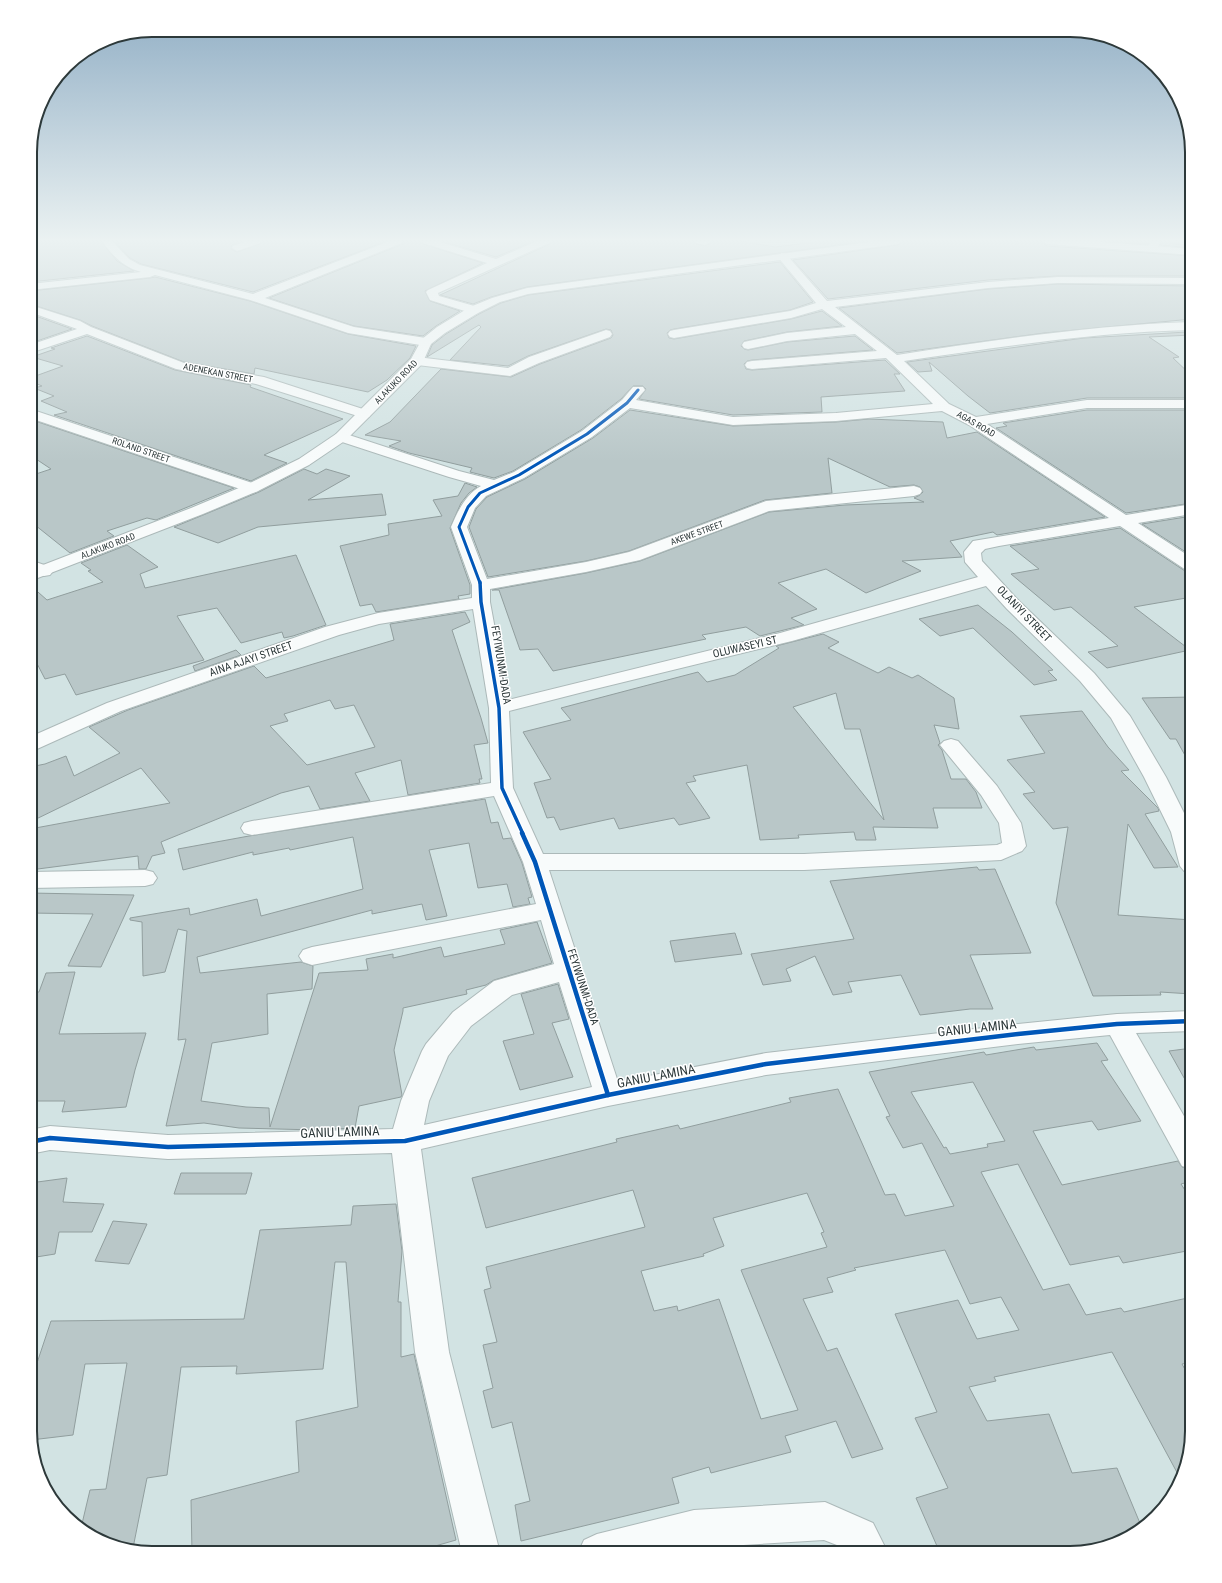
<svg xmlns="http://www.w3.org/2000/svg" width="1222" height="1583" viewBox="0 0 1222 1583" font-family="'Roboto Condensed',sans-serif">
<rect width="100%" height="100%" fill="#d2e3e3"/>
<g fill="#b9c7c8" stroke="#919e9e" fill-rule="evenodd">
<polygon points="35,241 101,241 117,261 134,271 30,282 30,246 38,245"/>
<polygon points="114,241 244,241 232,245 231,249 237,252 260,244 262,241 387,241 253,292 141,264 130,258"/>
<polygon points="404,241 421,241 423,244 483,263 425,291 430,301 460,311 436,326 423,336 354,326 269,298 403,244"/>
<polygon points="441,241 534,241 496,257"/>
<polygon points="551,241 694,241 696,244 705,246 711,243 711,241 740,241 775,247 823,241 869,241 527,287 491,297 473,304 440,295 550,244"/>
<polygon points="904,241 1041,241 1047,246 1192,256 1192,276 1058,276 988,280 828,299 793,260 898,245"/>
<polygon points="1103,241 1149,241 1148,244"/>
<polygon points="1162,241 1170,241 1170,243 1192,246 1192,248 1160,245"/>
<polygon points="780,262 813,302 790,310 674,329 670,330 667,333 669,338 674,339 791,319 822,311 842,326 787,332 744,341 741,346 744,349 748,350 787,342 855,336 873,350 752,360 747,361 744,364 746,369 752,370 885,360 900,374 894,374 905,391 821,397 822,412 733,415 639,399 646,389 643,386 633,386 621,399 581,430 513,471 494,478 470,472 472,468 409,453 389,446 401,441 365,435 390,422 441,369 511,377 540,364 611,338 613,335 611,330 606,329 528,356 508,366 450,360 481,327 479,325 427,357 432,345 446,334 479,314 501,303 528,295"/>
<polygon points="155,277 250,301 348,334 416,346 410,358 387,380 368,392 255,368 254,374 184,362 92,326 80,320 30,304 30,291 150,278"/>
<polygon points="1058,284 1192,286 1192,319 1044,333 897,353 839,308 988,289"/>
<polygon points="30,314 72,329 34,342 30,341"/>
<polygon points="1187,332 1192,335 1149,337 1179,357 1173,358 1192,376 1192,398 1087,398 990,413 968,396 929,362 932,371 918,372 907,362 1084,338"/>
<polygon points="87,336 175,370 251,385 250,387 343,419 264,455 287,463 251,481 54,415 67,412 41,401 54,396 34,388 42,386 30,381 30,378 63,366 32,357 55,349 51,348"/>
<polygon points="630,410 733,426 836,422 869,419 943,422 947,438 977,432 1105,517 997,535 993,532 950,541 962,557 902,561 921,571 866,593 826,569 778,583 817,609 791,618 804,625 760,636 746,627 702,635 706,639 553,671 538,649 520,650 499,590 492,590 586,573 640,561 769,512 845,505 924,502 914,498 920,495 923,492 920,487 914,485 890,487 828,458 832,493 765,500 629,551 586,561 488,577 469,527 476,509 487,497 525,479 593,438"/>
<polygon points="1087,410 1192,410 1192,503 1126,513 996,428 1007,426 1003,423"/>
<polygon points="35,421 234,488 156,520 147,518 107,531 114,536 70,553 30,521 30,476 51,469 30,455 30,423"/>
<polygon points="304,469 317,474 326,469 350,476 308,500 382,494 386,515 258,527 218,543 174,527 259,492"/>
<polygon points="465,483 477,487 469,493 461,503 450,528 470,585 470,594 458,596 459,599 376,612 372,604 360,606 340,546 389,535 388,524 442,516 433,500 458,496"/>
<polygon points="1192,516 1192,556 1142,524"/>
<polygon points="1120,528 1185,571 1192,572 1192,597 1134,607 1190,650 1107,668 1088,652 1118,646 1071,607 1054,610 1011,574 1039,569 1010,546"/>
<polygon points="127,545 158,567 140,574 145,588 296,555 326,625 293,636 284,638 282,632 241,643 217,608 177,616 204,660 76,695 65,674 45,679 30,650 30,585 47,600 103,582 88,571 91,570 81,563"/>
<polygon points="978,605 1012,632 1053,670 1048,671 1057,680 1034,685 973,628 940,636 919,619"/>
<path d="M465,612L470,622L452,630L481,718L488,743L474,745L482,779H479L480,783L408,795L401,760L355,773L370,801L320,809L309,786L281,793L161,842L165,853L152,856L146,869H139L138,856L30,870V829L170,803L141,768L30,822V767L45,764L66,756L74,776L120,753L89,727L128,710L254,666L266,678L394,640L390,624ZM330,700L335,709L354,705L375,747L307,765L270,726L288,721L284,714Z"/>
<path d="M823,634L839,642L828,648L878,673L889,667L912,678L918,675L954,698L959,729L934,725L940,743L938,745L942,750L951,779H966L976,792L982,808H933L938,828L873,827L876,840H856L854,832L798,835L799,838L760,840L747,765L693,776L696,781L686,783L710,818L679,825L674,818L619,829L614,818L560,830L554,817L547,818L534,783L551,779L523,732L571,720L561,708L633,689L698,672L707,682L735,675L779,648L776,646ZM836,693L845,729H860L884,820L793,707Z"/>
<polygon points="236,650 241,655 195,671 193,666"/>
<polygon points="1192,697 1192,768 1176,739 1170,739 1142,698"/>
<polygon points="1082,711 1108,747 1129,770 1121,771 1158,808 1159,811 1145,814 1178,867 1154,868 1128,824 1118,915 1192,920 1192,994 1160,992 1161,995 1093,996 1056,903 1068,827 1053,829 1023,794 1035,792 1007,760 1045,753 1020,716"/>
<polygon points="485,799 491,823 498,822 503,839 511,838 522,863 532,897 528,898 530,904 513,907 507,884 478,888 469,843 429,850 447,916 426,920 422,904 372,914 372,910 197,957 200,973 301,962 313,966 312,989 267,994 268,1034 212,1043 201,1101 246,1107 269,1108 270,1127 319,973 368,970 366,959 393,954 393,958 441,947 444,957 505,944 500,930 537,922 552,963 494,980 486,985 466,990 467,994 403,1008 403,1011 394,1050 402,1095 401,1097 359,1106 355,1128 316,1130 239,1128 204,1123 166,1126 186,1039 178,1040 187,931 178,929 165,972 143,976 142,922 130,920 130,918 189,908 190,915 257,899 261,916 363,889 353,837 290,850 289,848 253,855 253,852 183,870 178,849 249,836"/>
<polygon points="977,867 979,870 995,869 1031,953 970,955 993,1009 970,1009 920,1015 901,975 848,982 852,992 833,995 815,956 786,969 791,981 763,985 751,954 854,939 830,881"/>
<polygon points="30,893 134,895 101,967 68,966 93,914 30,913"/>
<polygon points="735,933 742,954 675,962 670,941"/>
<polygon points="75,972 59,1034 146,1033 135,1070 126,1107 62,1112 65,1101 30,1101 30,993 39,992 46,973"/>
<polygon points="558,984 569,1019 552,1023 573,1077 520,1090 503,1041 534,1034 521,994"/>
<path d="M1097,1043L1108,1060L1101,1061L1141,1121L1098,1130L1092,1121L1033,1131L1062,1185L1178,1161L1182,1167L1192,1170V1181L1181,1184L1192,1201V1250L1123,1263L1119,1256L1070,1265L1018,1164L981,1172L1043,1290L1069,1284L1086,1315L1121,1308L1124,1312L1192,1297V1362L1182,1364L1192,1382V1431L1180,1478L1112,1352L994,1377L996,1381L969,1387L987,1421L1049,1414L1072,1473L1117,1468L1142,1528L1138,1533L1122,1540L1053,1549L1055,1553H940L916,1498L948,1488L915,1418L937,1412L895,1314L958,1300L977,1339L1019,1330L1001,1297L970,1304L945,1250L854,1268L856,1270L827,1278L833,1292L803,1299L827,1351L837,1348L883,1449L852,1458L836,1421L785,1436L791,1452L711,1473L709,1467L672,1478L679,1503L521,1541L515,1505L530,1501L512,1422L492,1428L483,1391L493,1388L483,1345L497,1342L484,1290L491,1288L486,1267L645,1227L633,1190L486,1228L472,1178L617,1142L616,1139L678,1125L680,1129L791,1102L789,1098L838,1089L885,1195L895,1194L905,1216L954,1206L922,1143L903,1148L886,1117L890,1116L869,1072L984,1052L986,1055L1034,1047L1036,1050ZM973,1082L1005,1141L987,1144L988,1147L950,1154L946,1147L944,1148L911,1092ZM807,1193L824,1232L821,1233L827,1247L741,1270L798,1410L761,1419L719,1299L678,1311L677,1306L654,1311L641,1271L704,1256L703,1254L724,1246L713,1218Z"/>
<polygon points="1192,1048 1192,1092 1169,1051"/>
<polygon points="181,1173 252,1173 246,1194 174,1194"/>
<polygon points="67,1178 63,1202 104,1204 92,1232 59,1232 55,1254 30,1258 30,1183"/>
<polygon points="396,1204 402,1251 398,1302 401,1302 401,1357 414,1354 456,1540 411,1553 192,1553 191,1500 299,1472 296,1421 358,1407 346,1262 335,1262 323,1369 236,1374 237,1366 181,1367 167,1475 147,1478 133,1548 91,1537 81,1528 90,1490 106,1489 127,1363 85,1364 73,1435 31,1440 30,1384 51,1321 244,1319 260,1230 351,1225 353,1206"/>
<polygon points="113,1221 147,1224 129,1264 95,1261"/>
</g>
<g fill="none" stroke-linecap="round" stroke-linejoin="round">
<defs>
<g id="minor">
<path d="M102,241H112L129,259L140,265L253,294L390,241H403L402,243L265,298L354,327L426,338L430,339L432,342L430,345L426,346L348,333L250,300L155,275L150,277L30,290V284L141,272C123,267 112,255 102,241Z"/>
<polygon points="247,241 261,241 260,243 237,251 232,248 233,246"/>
<polygon points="422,241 437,241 496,259 537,241 550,241 549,243 438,293 439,296 478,307 480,310 478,313 474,314 430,300 426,292 428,290 487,263 423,243"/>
<polygon points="695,241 709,241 710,242 705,245 696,243"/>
<polygon points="1151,241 1161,241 1156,250 1152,251 1147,248"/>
<path d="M782,253L786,254L827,301L988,282L1058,277L1192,278V284L1058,283L988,288L835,307L897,355C995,340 1093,325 1192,322V330C1095,332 1000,347 904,361L949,404L976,417L1087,400H1192V408H1087L987,424L1126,515L1192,504V514L1138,523L1192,558V571L1186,570L1120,526L999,546L985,549L981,553L982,561L1019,601L1094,673L1130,716L1166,777L1192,829V874L1184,871L1180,866L1171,832L1144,777L1111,718L1080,681L1007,609L986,586L792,641L591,690L509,711L513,788L543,854H804L997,845L1002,843L999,823L981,795L940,745L944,741L951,739L958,741L997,786L1021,823L1026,846L1022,851L1001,860L804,870H549L618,1082L766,1053L1018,1024L1117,1014L1192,1011V1031L1136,1033L1192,1130V1169L1182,1166L1110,1035L1018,1044L766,1075L608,1106L421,1149L449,1352L500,1553H462L415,1352L392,1153L168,1159L50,1150L30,1154V1130L50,1126L168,1135L393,1129L401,1101L422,1051L426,1044L453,1012L494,981L554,964L541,920L312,965L303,962L299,956L303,950L312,947L536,904L523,862L494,796L252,835L244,833L241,828L244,823L252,821L491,783L489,708L473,609L379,624L339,635L121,711L37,749L30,751V737L107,703L325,627L378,613L472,598V585L451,527C458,511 465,495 481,486L449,477L336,440L334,437L336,434L341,433L346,434L459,471L494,480L514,472L582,431L622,400L633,387H643L645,390L636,400L733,417L836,413L933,404L886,358L752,369L747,368L745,365L747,362L752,361L877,351L855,334L787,341L748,349L744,348L742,345L744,342L787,333L846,327L822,309L791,318L674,338L670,337L668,334L670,331L674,330L790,311L816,303L777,256ZM630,408L733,425L836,421L942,411L969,425L1109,518L973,541L964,552L965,562L978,577L780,633L508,700L490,602V589L586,572L640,560L769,511L914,496L920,494L922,491L920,488L914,486L766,501L629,552L586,562L487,579L467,527L475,508L486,496L524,478L592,437ZM559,982L592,1087L424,1125L429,1101L448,1056L471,1026L512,995Z"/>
<polygon points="30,305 80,321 91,327 184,363 264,377 369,411 371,414 369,417 364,418 256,384 176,369 87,334 30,353 30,345 77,329 30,312"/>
<polygon points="606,330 610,331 612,334 610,337 539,363 510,376 417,365 412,364 411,361 412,358 417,357 508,368 529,357"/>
<polygon points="30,409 258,485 260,488 258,491 252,493 246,491 30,418"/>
<polygon points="30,560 50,567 53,571 50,575 44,576 30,571"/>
<polygon points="145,870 153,872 157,878 153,884 145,886 30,888 30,872"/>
<polygon points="825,1502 873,1523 888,1553 849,1553 847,1549 824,1540 694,1548 673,1553 578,1553 584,1540 597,1534 694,1510"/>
</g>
<g id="secondary">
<polygon points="877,241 903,241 898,244 528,294 500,302 478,313 445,333 431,344 422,364 346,440 309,465 258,491 203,514 30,581 30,570 191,508 246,485 299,459 336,434 411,359 422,339 437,327 470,307 492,298 527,288"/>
<polygon points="1042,241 1089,241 1192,249 1192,255 1047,244"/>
</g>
</defs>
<use href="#minor" stroke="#acb9b9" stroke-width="2"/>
<use href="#secondary" stroke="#acb9b9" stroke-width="2"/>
<use href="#minor" fill="#f8fbfb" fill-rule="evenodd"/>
<use href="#secondary" fill="#f8fbfb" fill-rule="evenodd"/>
<defs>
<polyline id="cycleway-far2" points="480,583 459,527 468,507 480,493 519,475 587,434 627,403 638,390"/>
<polyline id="cycleway-far1" points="480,582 481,602 499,708 502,788 523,834"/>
<g id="cycleway">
<polyline points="522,833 535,862 608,1095"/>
<polyline points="30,1142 50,1138 168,1147 405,1141 608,1095 766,1064 1018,1034 1117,1024 1192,1021"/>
</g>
</defs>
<use href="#cycleway-far2" stroke="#fff" stroke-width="5"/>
<use href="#cycleway-far1" stroke="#fff" stroke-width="6"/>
<use href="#cycleway" stroke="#fff" stroke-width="7"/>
<use href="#cycleway-far2" stroke="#0057b8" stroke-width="3"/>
<use href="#cycleway-far1" stroke="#0057b8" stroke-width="3.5"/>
<use href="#cycleway" stroke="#0057b8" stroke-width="4.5"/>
</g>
<linearGradient id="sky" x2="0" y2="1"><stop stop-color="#8fadc4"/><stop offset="0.52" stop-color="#ebf2f2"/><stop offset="1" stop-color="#ebf2f2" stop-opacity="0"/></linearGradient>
<rect width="1222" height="462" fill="url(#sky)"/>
<g text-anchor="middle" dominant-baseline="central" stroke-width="3" stroke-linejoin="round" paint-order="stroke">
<g font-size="9" fill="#2d393a" stroke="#fff">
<text transform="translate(218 373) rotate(11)">ADENEKAN STREET</text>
<text transform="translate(396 382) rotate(-46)">ALAKUKO ROAD</text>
<text transform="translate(976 424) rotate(30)">AGAS ROAD</text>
<text transform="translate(141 450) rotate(19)">ROLAND STREET</text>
<text transform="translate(697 533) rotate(-20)">AKEWE STREET</text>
<text transform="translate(108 546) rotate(-21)">ALAKUKO ROAD</text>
</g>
<g font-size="11" fill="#2d393a" stroke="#fff">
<text transform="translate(1024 614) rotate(46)">OLANIYI STREET</text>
<text transform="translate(745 647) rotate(-13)">OLUWASEYI ST</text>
<text transform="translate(251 659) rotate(-19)">AINA AJAYI STREET</text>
<text transform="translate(501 665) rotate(81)">FEYIWUNMI-DADA</text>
<text transform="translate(583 987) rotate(72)">FEYIWUNMI-DADA</text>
</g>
<g font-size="13" fill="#2d393a" stroke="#fff">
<text transform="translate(977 1028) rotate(-6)">GANIU LAMINA</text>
<text transform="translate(656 1076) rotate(-11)">GANIU LAMINA</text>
<text transform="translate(340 1132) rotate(-2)">GANIU LAMINA</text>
</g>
</g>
<path d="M0 0H1222V1583H0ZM152 37H1070A115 115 0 0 1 1185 152V1431A115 115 0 0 1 1070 1546H152A115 115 0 0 1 37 1431V152A115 115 0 0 1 152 37Z" fill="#fff" fill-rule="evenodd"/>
<path fill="none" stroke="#2d393a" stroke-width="2" d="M152 37H1070A115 115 0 0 1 1185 152V1431A115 115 0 0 1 1070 1546H152A115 115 0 0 1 37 1431V152A115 115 0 0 1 152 37Z"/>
</svg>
